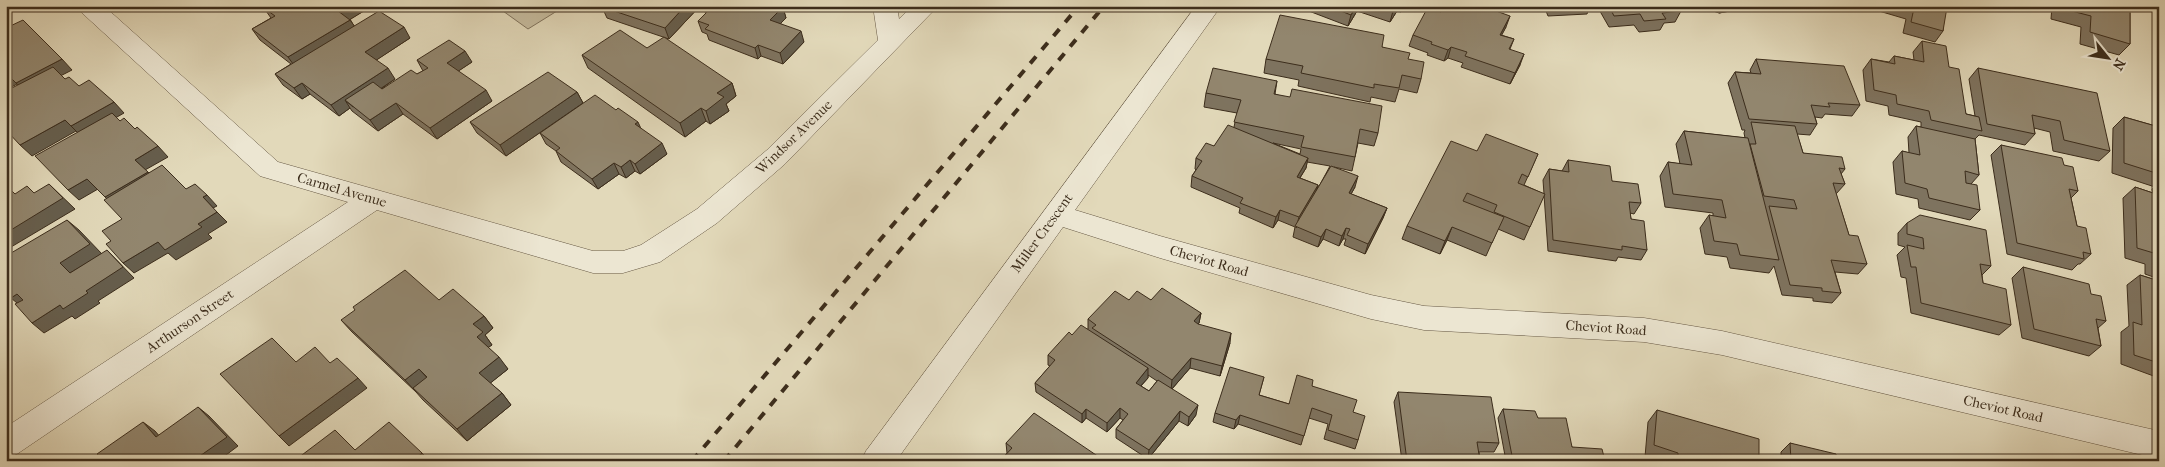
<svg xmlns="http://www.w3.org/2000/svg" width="2165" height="467" viewBox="0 0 2165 467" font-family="'IM FELL French Canon',serif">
<rect width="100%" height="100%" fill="#e2d9ba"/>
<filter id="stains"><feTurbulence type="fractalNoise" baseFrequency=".004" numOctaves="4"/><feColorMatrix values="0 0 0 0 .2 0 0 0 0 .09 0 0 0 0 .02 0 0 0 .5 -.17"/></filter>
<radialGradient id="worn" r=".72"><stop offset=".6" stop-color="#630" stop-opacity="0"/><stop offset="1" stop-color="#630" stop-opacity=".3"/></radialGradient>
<polygon fill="#c6bc9f" stroke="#81745e" points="496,6 565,6 528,29"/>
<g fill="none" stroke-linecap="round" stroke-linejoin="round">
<defs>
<g id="minor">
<polygon points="77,6 104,6 278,162 593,251 623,251 641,245 697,209 767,150 878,40 873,6 897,6 899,19 912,6 938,6 785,164 717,223 660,262 623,273 593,273 377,210 17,454 6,458 6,427 348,202 260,176 81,12"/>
<polygon points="1196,6 1221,6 1075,210 1160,236 1371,295 1424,306 1644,318 1722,331 2159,431 2159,459 1722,355 1644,342 1424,330 1371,319 1160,258 1063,227 896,461 861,461 866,451"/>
</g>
</defs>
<use href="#minor" stroke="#665844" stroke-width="1"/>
<use href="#minor" fill="#ece6d2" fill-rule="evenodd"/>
<g stroke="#3c2d1c" stroke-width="4" stroke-dasharray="9 9" stroke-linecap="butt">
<polyline points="692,461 1079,6"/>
<polyline points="724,461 1104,6"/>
</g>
</g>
<g fill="#7e735f" stroke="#3c2d1c" fill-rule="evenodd">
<polygon points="267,6 372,6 350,19 354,26 410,38 376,60 395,79 381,89 417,74 423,71 417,60 472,62 458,71 492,101 437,139 403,114 378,131 352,111 350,108 339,116 310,94 302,99 283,85 275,74 291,64 260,40 252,29 271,18 264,8"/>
<polygon points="603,6 700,6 669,39 607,18 602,7"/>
<polygon points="701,6 782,6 786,18 780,23 804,42 783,64 761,56 758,59 709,40 707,34 702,32 698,21 707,13 703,11"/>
<polygon points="1302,6 1405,6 1401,12 1397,11 1390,22 1357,11 1348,26 1301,8"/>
<polygon points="1506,6 1590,6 1587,14 1548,16 1544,6 1508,9"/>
<polygon points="1597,6 1678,6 1681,11 1675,22 1664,23 1660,30 1639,32 1634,25 1609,27"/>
<polygon points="1707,6 1733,6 1730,11 1719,13 1710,10"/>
<polygon points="1862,6 1945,6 1943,31 1935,42 1903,33 1906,19"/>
<polygon points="2052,6 2130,6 2130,44 2119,55 2080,44 2081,27 2051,19"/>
<polygon points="1487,8 1506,27 1501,35 1514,39 1510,49 1520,65 1510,84 1461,67 1463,63 1448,58 1444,61 1427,55 1428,53 1409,46 1413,35 1441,12"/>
<polygon points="1922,41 1949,67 1966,114 1975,116 1969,79 1978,68 2110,151 2099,161 2053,151 2050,132 2034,128 2035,134 2025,145 1979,135 1975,139 1979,175 1971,184 1980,210 1970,220 1919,208 1918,199 1896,194 1893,162 1902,151 1909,153 1908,137 1916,126 1921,127 1921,122 1889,115 1888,106 1866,101 1863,70 1871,59 1889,62 1894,56 1914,60 1913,52"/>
<polygon points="1382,47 1408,59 1421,79 1417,93 1399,89 1395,102 1371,97 1370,102 1298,86 1299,80 1264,73 1266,59"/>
<polygon points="647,48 732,83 736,96 726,104 729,111 710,124 706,121 685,137 588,68 582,55"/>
<polygon points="1756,59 1860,105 1852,116 1825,114 1822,118 1815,117 1817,124 1810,135 1797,134 1803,153 1845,169 1841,174 1845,184 1836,194 1849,235 1867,264 1858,274 1835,272 1841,293 1832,303 1813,301 1813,298 1782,295 1774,266 1769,273 1730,268 1727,257 1705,254 1700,228 1709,215 1713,216 1713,213 1665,207 1660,176 1668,162 1680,164 1676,144 1684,131 1745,138 1744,133 1745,130 1742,130 1728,83 1735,72 1751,73 1750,70"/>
<path d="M1277,81L1275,94L1378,133L1374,146L1358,143L1352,171L1334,167L1355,187L1351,194L1387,208L1383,218L1365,254L1344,245L1346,239H1343L1339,246L1323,239L1318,247L1293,237L1295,227L1278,220L1273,228L1239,213L1240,208L1191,187L1192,176L1196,170L1195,169L1196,158L1214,146L1234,127L1237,113L1204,107L1206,93ZM1273,143L1301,149L1300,154ZM1307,162L1330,166L1317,190L1318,185L1300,178L1306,168Z"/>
<polygon points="577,92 583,103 506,156 477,133 470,122"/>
<polygon points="2124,117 2159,127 2159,279 2145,274 2145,264 2125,258 2123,198 2135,187 2153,193 2152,189 2155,187 2112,173 2113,128"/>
<polygon points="641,129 667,154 640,174 635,171 626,178 619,174 598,189 561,162 556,151 546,144 540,133"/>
<polygon points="2001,145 2064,165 2078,191 2071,198 2077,226 2091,254 2080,264 2078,264 2072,270 2007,254 1991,155"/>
<polygon points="1477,151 1538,154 1524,185 1544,194 1543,180 1549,169 1562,171 1568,160 1612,181 1641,203 1634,214 1630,213 1631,219 1647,250 1641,260 1618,257 1616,261 1548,251 1544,195 1524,240 1498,229 1486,256 1447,240 1440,254 1402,239 1407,226"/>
<polygon points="1907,223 1991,266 1982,275 1983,283 2011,325 1999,335 1911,313 1906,278 1901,277 1897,255 1905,247 1898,245 1898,233"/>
<polygon points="2023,267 2091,294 2106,321 2098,328 2101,346 2089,356 2022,338 2012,278"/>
<polygon points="2140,275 2159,281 2159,378 2121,364 2121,332 2129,326 2127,285"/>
<polygon points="439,300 484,316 493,328 485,335 492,345 488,347 508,369 490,383 502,393 511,405 467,441 423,400 416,392 352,332 341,320"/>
<path d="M1129,300H1151L1201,313L1199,323L1198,324L1230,343L1220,376L1190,368L1172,389L1196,415L1188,426L1179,421L1148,459L1116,438V429L1123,420L1120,418L1107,432L1086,418L1082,423L1036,392L1035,383L1050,366L1048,365V355L1072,335L1088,329V319ZM1148,375L1157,381L1149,391L1141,386L1148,378Z"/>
<polygon points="1264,377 1259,395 1289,404 1312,386 1353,412 1358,440 1355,449 1324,439 1328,424 1309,418 1301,445 1238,424 1234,429 1213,422 1215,413"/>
<polygon points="1398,392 1499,443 1494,452 1479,452 1480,461 1402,461 1394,402"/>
<polygon points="1503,409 1538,418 1572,447 1605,461 1506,461 1498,418"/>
<polygon points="1657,410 1759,461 1659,461 1645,457 1648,422"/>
<polygon points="1006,443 1099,457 1099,461 1000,461 1007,453"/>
<polygon points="1790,443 1837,461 1781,461 1781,452"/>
</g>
<g fill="#665e4d" stroke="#3c2d1c">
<polygon points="346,6 372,6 346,22 338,11"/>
<polygon points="685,6 700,6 669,39 665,28"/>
<polygon points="1356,6 1358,6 1357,11 1348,26 1351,15"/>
<polygon points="1396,6 1398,6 1397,11 1390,22 1393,11"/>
<polygon points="1723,6 1733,6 1730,11 1719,13"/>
<polygon points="783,7 786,18 773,31 770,20"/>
<polygon points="1510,16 1506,27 1496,46 1500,35"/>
<polygon points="350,20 358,31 296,68 288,57"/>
<polygon points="404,27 410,38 372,63 365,52"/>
<polygon points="801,31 804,42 783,64 780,53"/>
<polygon points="758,45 761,56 758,59 755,48"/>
<polygon points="1451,47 1448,58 1444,61 1448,50"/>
<polygon points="465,51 472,62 454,74 447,63"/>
<polygon points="1524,54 1520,65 1510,84 1515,73"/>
<polygon points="62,59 72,70 27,93 16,83"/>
<polygon points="388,68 395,79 353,107 345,100 350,108 339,116 331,105"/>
<polygon points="6,73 17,84 6,90"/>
<polygon points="302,83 310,94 302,99 294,88"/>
<polygon points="732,83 736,96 726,104 729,111 710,124 706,111 717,93"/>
<polygon points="486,90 492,101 437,139 430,128"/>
<polygon points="577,92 583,103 506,156 500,145"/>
<polygon points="114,102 124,113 82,137 71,126"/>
<polygon points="396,103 403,114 378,131 370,120"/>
<polygon points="701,108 706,121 685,137 680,123"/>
<polygon points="65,120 76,131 32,156 20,145"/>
<polygon points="638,122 643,133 635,124"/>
<polygon points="662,143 667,154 640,174 635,164"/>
<polygon points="158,146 168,157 145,170 135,160"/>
<polygon points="1308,158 1306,168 1294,187 1297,177"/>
<polygon points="630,160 635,171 626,178 621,167"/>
<polygon points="614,163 619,174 598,189 592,179"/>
<polygon points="148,172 158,182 116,208 105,197"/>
<polygon points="1358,176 1355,187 1346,203 1349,193"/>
<polygon points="87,179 98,189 79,200 68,190"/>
<polygon points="49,184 75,209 6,250 6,233"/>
<polygon points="1318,185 1315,195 1296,228 1299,217"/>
<polygon points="207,195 217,206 213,208 203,197"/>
<polygon points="1387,208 1383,218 1365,254 1368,244"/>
<polygon points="1280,210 1278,220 1273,228 1276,217"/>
<polygon points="217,212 227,222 208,234 212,238 176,260 168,253 134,273 123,263 158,242 198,224"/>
<polygon points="67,220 79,230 102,254 70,273 60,263"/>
<polygon points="1452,227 1447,240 1440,254 1445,241"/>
<polygon points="1346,228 1343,239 1339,246 1342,236"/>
<polygon points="1326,229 1323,239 1318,247 1321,237"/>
<polygon points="107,250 134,278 98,301 100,303 75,319 72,316 44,333 32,323 60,305 86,291"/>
<polygon points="17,294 30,304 23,308 11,298"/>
<polygon points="1201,313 1199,323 1193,331 1194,321"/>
<polygon points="484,316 493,328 485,335 492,345 486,349 477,337 473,324"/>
<polygon points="1231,333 1230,343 1220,376 1222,366"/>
<polygon points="499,357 508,369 488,385 479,373"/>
<polygon points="1191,358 1190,368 1171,390 1172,380"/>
<polygon points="1148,368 1148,378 1135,392 1136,383"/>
<polygon points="419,369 430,381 413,388 416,392 405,380"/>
<polygon points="358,378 367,388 289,446 279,436"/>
<polygon points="502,393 511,405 467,441 457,429"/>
<polygon points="1198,405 1196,415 1188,426 1189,417"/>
<polygon points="198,407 209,416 238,446 218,461 200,461 197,458"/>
<polygon points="1120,408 1120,418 1107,432 1107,423"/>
<polygon points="1086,409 1086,418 1082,423 1082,414"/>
<polygon points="1180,411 1179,421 1148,459 1149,450"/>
<polygon points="1240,415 1238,424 1234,429 1236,420"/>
<polygon points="143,422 155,431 168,446 156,437"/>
<polygon points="422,453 430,461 413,461"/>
</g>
<g fill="#92866e" stroke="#3c2d1c">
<polygon points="267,6 346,6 338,11 350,20 288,57 252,29 275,16 264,8"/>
<polygon points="603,6 685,6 665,28 602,7"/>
<polygon points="713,6 782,6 783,7 770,20 801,31 780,53 758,45 755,48 705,29 709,25 698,21"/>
<polygon points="1328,6 1356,6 1351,15"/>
<polygon points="1379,6 1396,6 1393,11"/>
<polygon points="1444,6 1486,6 1485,7 1510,16 1500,35 1514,39 1509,49 1524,54 1515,73 1465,56 1467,52 1451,47 1448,50 1431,44 1432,42 1413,35 1428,7 1441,12"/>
<polygon points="1609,6 1678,6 1681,11 1662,13 1666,19 1644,21 1640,14 1614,16"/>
<polygon points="1906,6 1947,7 1943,31 1911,22 1914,8"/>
<polygon points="2061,6 2130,6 2130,44 2090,32 2091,16 2060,8"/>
<polygon points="379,11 404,27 365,52 388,68 331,105 302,83 294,88 275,74"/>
<polygon points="1280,15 1384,35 1382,47 1410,53 1408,59 1424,62 1421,79 1402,75 1399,88 1374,84 1374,88 1301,73 1303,66 1266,59"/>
<polygon points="23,20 62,59 16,83 6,73 6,28"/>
<polygon points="620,30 647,48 664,37 732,83 717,93 724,97 706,111 701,108 680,123 582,55"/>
<polygon points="449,40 465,51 447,63 486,90 430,128 396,103 370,120 345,100 373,82 382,89 411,70 417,74 428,68 417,60"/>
<polygon points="1922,41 1946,46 1949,67 1959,69 1966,114 1979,117 1982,131 1931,120 1929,111 1897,104 1896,95 1874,90 1871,59 1895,64 1894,56 1924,62"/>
<polygon points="1756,59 1844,66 1860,105 1828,103 1830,107 1811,105 1817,124 1749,119 1735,72 1761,74"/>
<polygon points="53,67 65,79 69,77 79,86 89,80 114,102 71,126 65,120 20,145 6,130 6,91"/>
<polygon points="1213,68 1277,81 1274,94 1290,97 1292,89 1382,106 1378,133 1360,129 1355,157 1301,147 1304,136 1234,122 1241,100 1206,93"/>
<polygon points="1978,68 2097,93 2110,151 2064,140 2060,121 2032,115 2035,134 1987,124"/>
<polygon points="548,72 577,92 500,145 470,122"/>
<polygon points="595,95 616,110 618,108 638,122 635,124 662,143 635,164 630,160 621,167 614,163 592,179 556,151 560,148 540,133"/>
<polygon points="112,113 120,121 124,118 135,129 137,127 158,146 135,160 148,172 105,197 87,179 68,190 35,156"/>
<polygon points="2124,117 2159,127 2159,174 2124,163"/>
<polygon points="1751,122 1795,126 1803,153 1842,157 1845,169 1839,168 1845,184 1833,183 1849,235 1858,236 1867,264 1831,260 1841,293 1822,291 1822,288 1790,285 1769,206 1797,209 1794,200 1764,196 1750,144 1756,144"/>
<polygon points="1228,125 1308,158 1297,177 1318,185 1299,217 1280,210 1276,217 1240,203 1243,198 1192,176 1202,161 1196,158 1206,143 1214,146"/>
<polygon points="1916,126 1975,139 1979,175 1965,171 1966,183 1977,185 1980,210 1929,198 1927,189 1905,183 1902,151 1920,155"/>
<polygon points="1684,131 1748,138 1779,260 1740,255 1737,244 1714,241 1709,215 1726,218 1722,200 1673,194 1668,162 1692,165"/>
<polygon points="1486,134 1538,154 1528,177 1522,174 1518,183 1545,194 1530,227 1494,212 1497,205 1467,193 1463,201 1504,217 1492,243 1452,227 1445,241 1407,226 1451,141 1477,151"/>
<polygon points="2001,145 2062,158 2064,165 2073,167 2078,191 2069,189 2077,226 2086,228 2091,254 2083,252 2084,259 2017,243"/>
<polygon points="1568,160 1610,166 1612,181 1638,184 1641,203 1629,202 1631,219 1644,221 1647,250 1622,246 1622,250 1553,240 1549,169 1569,172"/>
<polygon points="162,165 186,189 195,184 207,195 203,197 217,212 198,224 202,227 165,250 158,242 123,263 106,244 111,241 102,231 122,219 104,200"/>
<polygon points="1331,166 1358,176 1349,193 1387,208 1368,244 1347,235 1350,229 1346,228 1342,236 1326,229 1321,237 1295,226"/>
<polygon points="49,184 63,198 6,233 6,185 15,194 27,186 34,193"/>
<polygon points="2135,187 2159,195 2159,264 2158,264 2157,254 2137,248"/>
<polygon points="1920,215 1986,230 1991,266 1980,264 1983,283 2006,289 2011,325 1921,303 1916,267 1911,267 1907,245 1924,249 1923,238 1907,234 1907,223"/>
<polygon points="67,220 90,244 60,263 70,273 107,250 123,267 86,291 88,293 63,309 60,305 32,323 15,304 23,300 17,294 11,298 6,292 6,256"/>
<polygon points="2023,267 2089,284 2091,294 2101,296 2106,321 2096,319 2101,346 2034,329"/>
<polygon points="405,270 439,300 453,289 484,316 473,324 483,332 477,337 499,357 479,373 502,393 457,429 413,388 427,377 419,369 405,380 341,320 355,310 353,307"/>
<polygon points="2140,275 2159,281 2159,363 2134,355 2133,322 2142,325"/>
<polygon points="1162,288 1201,313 1194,321 1198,324 1231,333 1222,366 1191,358 1172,380 1092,328 1096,325 1088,319 1115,291 1129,300 1137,291 1151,300"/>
<polygon points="1081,325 1148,368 1136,383 1149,391 1158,380 1198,405 1189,417 1180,411 1149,450 1116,429 1128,414 1120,408 1107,423 1086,409 1082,414 1035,383 1055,360 1048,355 1069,332 1072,335"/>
<polygon points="272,338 296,362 315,347 330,363 337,358 358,378 279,436 220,374"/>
<polygon points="1230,367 1264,377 1259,395 1289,404 1297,375 1313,380 1312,386 1357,400 1353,412 1365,416 1358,440 1328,430 1332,415 1312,408 1304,436 1240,415 1236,420 1215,413"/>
<polygon points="1398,392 1491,397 1499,443 1477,442 1480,461 1407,461"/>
<polygon points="198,407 227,437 197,458 200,461 104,461 97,454 143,422 156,437"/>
<polygon points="1503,409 1535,411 1538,418 1566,418 1572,447 1602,449 1605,461 1513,461"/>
<polygon points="1657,410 1759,439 1759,461 1678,461 1678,453 1654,445"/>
<polygon points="1034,413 1099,457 1096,461 1000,461 1012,448 1006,443"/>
<polygon points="389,422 422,453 413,461 294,461 335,430 355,450"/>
<polygon points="1790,443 1836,454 1837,461 1791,461"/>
</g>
<g text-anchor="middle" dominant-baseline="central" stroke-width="5" stroke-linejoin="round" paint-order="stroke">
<g font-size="14" fill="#3c2d1c" stroke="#ece6d2">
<text transform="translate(794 137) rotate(-44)">Windsor Avenue</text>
<text transform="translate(342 190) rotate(16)">Carmel Avenue</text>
<text transform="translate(1042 233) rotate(-54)">Miller Crescent</text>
<text transform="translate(1209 261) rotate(16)">Cheviot Road</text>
<text transform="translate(190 321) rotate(-34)">Arthurson Street</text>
<text transform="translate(1606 328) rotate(4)">Cheviot Road</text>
<text transform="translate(2003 409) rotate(13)">Cheviot Road</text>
</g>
</g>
<rect width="2165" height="467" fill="none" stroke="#e2d9ba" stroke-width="25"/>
<rect x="8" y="8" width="2150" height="452" fill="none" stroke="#3c2d1c" stroke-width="2.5"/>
<rect x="12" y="12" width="2140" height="442" fill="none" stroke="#3c2d1c"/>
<g transform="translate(2108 58) rotate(120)" stroke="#ece6d2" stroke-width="4" paint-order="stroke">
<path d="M0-4L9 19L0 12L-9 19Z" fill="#3c2d1c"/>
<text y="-8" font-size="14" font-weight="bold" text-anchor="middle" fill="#3c2d1c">N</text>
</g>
<rect width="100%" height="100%" filter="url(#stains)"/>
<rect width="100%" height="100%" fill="url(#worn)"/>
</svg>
